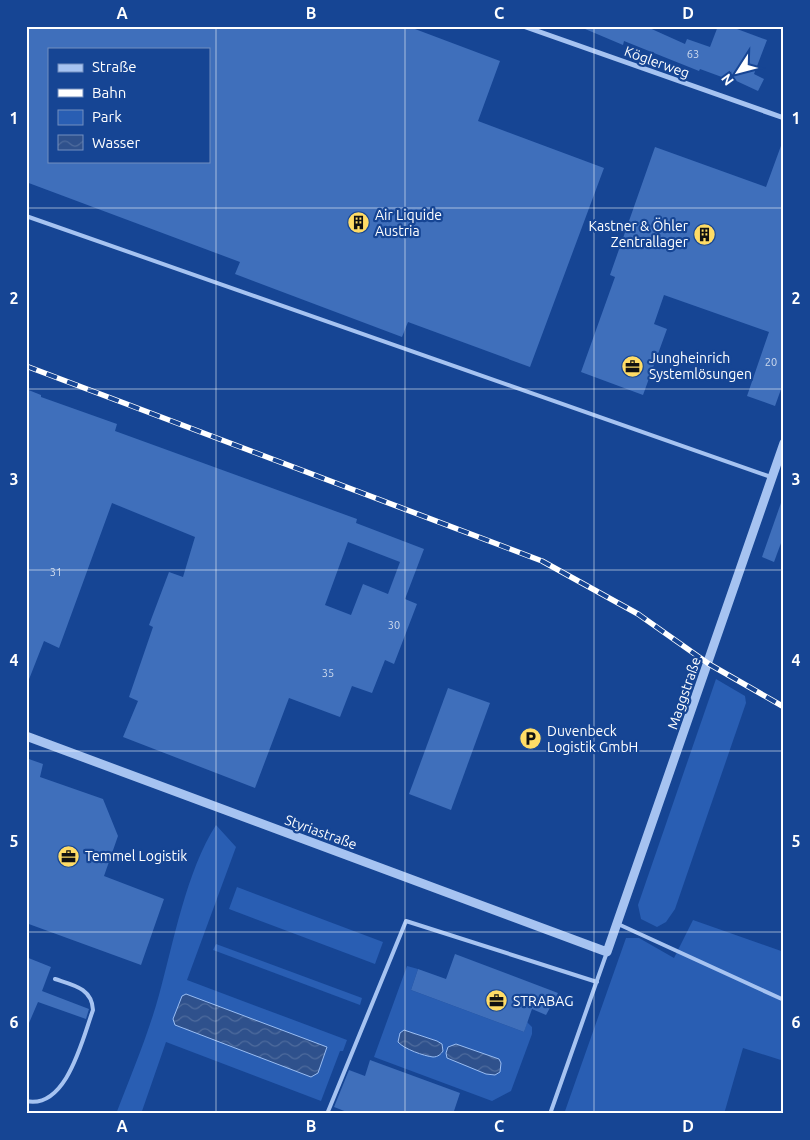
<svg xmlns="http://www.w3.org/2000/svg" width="810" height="1140" viewBox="0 0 810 1140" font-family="Ubuntu,sans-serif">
<defs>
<pattern id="water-waves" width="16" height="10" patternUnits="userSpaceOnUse" patternTransform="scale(1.25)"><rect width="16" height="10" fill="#2f518c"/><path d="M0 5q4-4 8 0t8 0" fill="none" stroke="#4e6b9d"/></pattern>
</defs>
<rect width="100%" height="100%" fill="#164594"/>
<g fill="#295eb3">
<polygon points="716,679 745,696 746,703 675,909 666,922 657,927 641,919 638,905"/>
<path d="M216,825L236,847L187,980L347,1040L343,1051H340L321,1101L166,1042L141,1114H116C131,1075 148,1035 159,995C174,941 186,872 216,825Z"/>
<polygon points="237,887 383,942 375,964 229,909"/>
<polygon points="693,920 784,952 784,1061 743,1048 724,1114 564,1114 626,938 639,938 674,958"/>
<polygon points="216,944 362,998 360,1005 213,950"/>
<polygon points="407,966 418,969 411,990 524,1032 527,1022 532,1027 532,1034 511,1091 492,1101 374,1057"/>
</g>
<g fill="url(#water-waves)" stroke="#99bdf3">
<polygon points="186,994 327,1047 318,1073 311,1077 175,1025 173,1019 182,996"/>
<path d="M404,1030L437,1041L442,1044L443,1051C441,1054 438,1057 433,1057C424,1056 404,1049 398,1042L400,1033Z"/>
<polygon points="456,1044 499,1059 501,1063 500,1072 495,1075 486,1074 447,1058 446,1053 448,1047"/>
</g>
<g fill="#3f6fbb" fill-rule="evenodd">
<path d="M26,26H407L500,61L478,121L604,168L530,367L408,322L402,337L235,274L240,262L26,182ZM49,49H209V161H49Z"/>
<polygon points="578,26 645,26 685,44 687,39 710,47 718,26 729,26 767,40 754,74 764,79 758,91 730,78 730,80 700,69 699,71 624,41 623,45"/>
<polygon points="782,143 784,143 784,381 775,406 747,396 769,332 664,295 654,324 667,329 643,395 581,372 615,277 610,275 655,147 766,187"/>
<path d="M26,389L41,395V397L117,424L115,431L357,519L356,523L424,549L405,599L417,604L394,664L385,660L372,693L352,686L340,717L289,698L255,788L123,737L138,701L129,697L153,627L149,625L169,572L183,577L195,537L112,503L59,648L44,641L26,687ZM348,542L400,562L388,594L363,584L351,615L325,605Z"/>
<polygon points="782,500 784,535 774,562 762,557"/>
<polygon points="448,688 490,703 451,810 409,794"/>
<polygon points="26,758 43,764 40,777 103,799 118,836 104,876 164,899 141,965 26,923"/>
<polygon points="455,954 558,993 546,1015 532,1009 524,1032 411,990 418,969 446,979"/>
<polygon points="26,957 51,967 42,991 89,1009 86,1019 38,1002 26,1030"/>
<polygon points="370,1060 460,1093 453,1114 352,1114 334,1107 349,1070 365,1076"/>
</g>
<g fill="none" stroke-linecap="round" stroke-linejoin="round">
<g stroke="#a6c3f1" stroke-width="4">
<polyline points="26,216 771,477"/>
<polyline points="618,924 784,1000"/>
<path d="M26,1101C67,1110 83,1037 93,1010C92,988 73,985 55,979"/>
<polyline points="327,1114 406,921 597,982"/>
<polyline points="550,1114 607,952"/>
</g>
<polyline stroke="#a6c3f1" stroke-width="5" points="523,26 784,118"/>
<polyline stroke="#a6c3f1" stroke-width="9" points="26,736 607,952 784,443"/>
<defs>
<polyline id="rail" points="26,366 542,561 638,614 709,664 784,707"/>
</defs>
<use href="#rail" stroke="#fff" stroke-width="5.5"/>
<use href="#rail" stroke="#164594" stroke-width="4" stroke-dasharray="11" stroke-linecap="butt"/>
</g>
<path fill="none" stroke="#fff" stroke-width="1" stroke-opacity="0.55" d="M216,26V1114M405,26V1114M594,26V1114M26,208H784M26,389H784M26,570H784M26,751H784M26,932H784"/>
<defs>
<symbol id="building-disc" viewBox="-11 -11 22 22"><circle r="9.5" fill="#ffdc66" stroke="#164594"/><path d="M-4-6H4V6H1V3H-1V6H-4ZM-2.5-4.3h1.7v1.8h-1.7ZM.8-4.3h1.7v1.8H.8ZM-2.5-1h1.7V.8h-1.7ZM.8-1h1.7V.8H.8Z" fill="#111"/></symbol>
<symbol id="office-disc" viewBox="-11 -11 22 22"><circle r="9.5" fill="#ffdc66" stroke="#164594"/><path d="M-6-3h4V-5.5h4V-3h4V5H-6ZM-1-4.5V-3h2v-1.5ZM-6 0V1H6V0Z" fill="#111"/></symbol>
<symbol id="parking-disc" viewBox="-11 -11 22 22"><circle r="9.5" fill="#ffdc66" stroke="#164594"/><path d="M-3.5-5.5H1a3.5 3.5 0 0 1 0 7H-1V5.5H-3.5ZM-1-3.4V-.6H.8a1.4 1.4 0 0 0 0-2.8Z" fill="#111"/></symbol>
</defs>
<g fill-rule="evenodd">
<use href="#building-disc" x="346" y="210" width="25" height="25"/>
<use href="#building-disc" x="692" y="222" width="25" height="25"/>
<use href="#office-disc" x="620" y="354" width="25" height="25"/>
<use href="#parking-disc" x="518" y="726" width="25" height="25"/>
<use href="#office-disc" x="56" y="844" width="25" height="25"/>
<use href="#office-disc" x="484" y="988" width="25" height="25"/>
</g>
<g text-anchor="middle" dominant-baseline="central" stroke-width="4.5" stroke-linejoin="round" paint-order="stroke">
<g font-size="11" fill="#cfdbee">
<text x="693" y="54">63</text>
<text x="771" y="362">20</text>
<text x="56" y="572">31</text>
<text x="394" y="625">30</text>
<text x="328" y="673">35</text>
</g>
<g font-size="14" fill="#fff" stroke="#164594">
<text transform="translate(657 62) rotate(20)">Köglerweg</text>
<text transform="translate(684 693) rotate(-71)">Maggstraße</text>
<text transform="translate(321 832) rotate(20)">Styriastraße</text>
</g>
<g font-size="14" fill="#fff" stroke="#164594" text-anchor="start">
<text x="375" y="215">Air Liquide<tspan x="375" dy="16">Austria</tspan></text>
<text x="688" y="226" text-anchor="end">Kastner &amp; Öhler<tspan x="688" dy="16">Zentrallager</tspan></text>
<text x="649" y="358">Jungheinrich<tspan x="649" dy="16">Systemlösungen</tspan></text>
<text x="547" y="731">Duvenbeck<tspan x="547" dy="16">Logistik GmbH</tspan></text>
<text x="85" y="856">Temmel Logistik</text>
<text x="513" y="1001">STRABAG</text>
</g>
</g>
<rect width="810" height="1140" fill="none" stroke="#164594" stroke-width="55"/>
<rect x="48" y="48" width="162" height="115" fill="#164594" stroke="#738fbf"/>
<rect x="58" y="64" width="25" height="8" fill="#a6c3f1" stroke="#738fbf"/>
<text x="92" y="72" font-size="15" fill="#ffffff">Straße</text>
<rect x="58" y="89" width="25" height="8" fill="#ffffff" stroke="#738fbf"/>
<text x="92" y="98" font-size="15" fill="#ffffff">Bahn</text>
<rect x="58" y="110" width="25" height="15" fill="#295eb3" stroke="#738fbf"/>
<text x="92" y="122" font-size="15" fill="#ffffff">Park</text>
<rect x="58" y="135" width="25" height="15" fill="url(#water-waves)" stroke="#738fbf"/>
<text x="92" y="148" font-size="15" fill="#ffffff">Wasser</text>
<g transform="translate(738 72) rotate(234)" stroke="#164594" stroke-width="4" paint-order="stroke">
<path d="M0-4L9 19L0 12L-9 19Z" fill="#ffffff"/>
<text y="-8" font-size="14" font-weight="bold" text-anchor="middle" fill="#ffffff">N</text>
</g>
<rect x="28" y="28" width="754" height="1084" fill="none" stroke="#fff" stroke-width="2"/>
<g font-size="16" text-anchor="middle" font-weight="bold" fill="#fff">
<text x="122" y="19">A</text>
<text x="311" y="19">B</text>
<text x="499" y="19">C</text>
<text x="688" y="19">D</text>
<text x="14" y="124">1</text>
<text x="796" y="124">1</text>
<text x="14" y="304">2</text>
<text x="796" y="304">2</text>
<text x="14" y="485">3</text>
<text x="796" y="485">3</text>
<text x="14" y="666">4</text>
<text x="796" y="666">4</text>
<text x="14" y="847">5</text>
<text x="796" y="847">5</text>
<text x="14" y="1028">6</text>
<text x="796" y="1028">6</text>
<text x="122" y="1132">A</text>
<text x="311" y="1132">B</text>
<text x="499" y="1132">C</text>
<text x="688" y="1132">D</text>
</g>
</svg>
